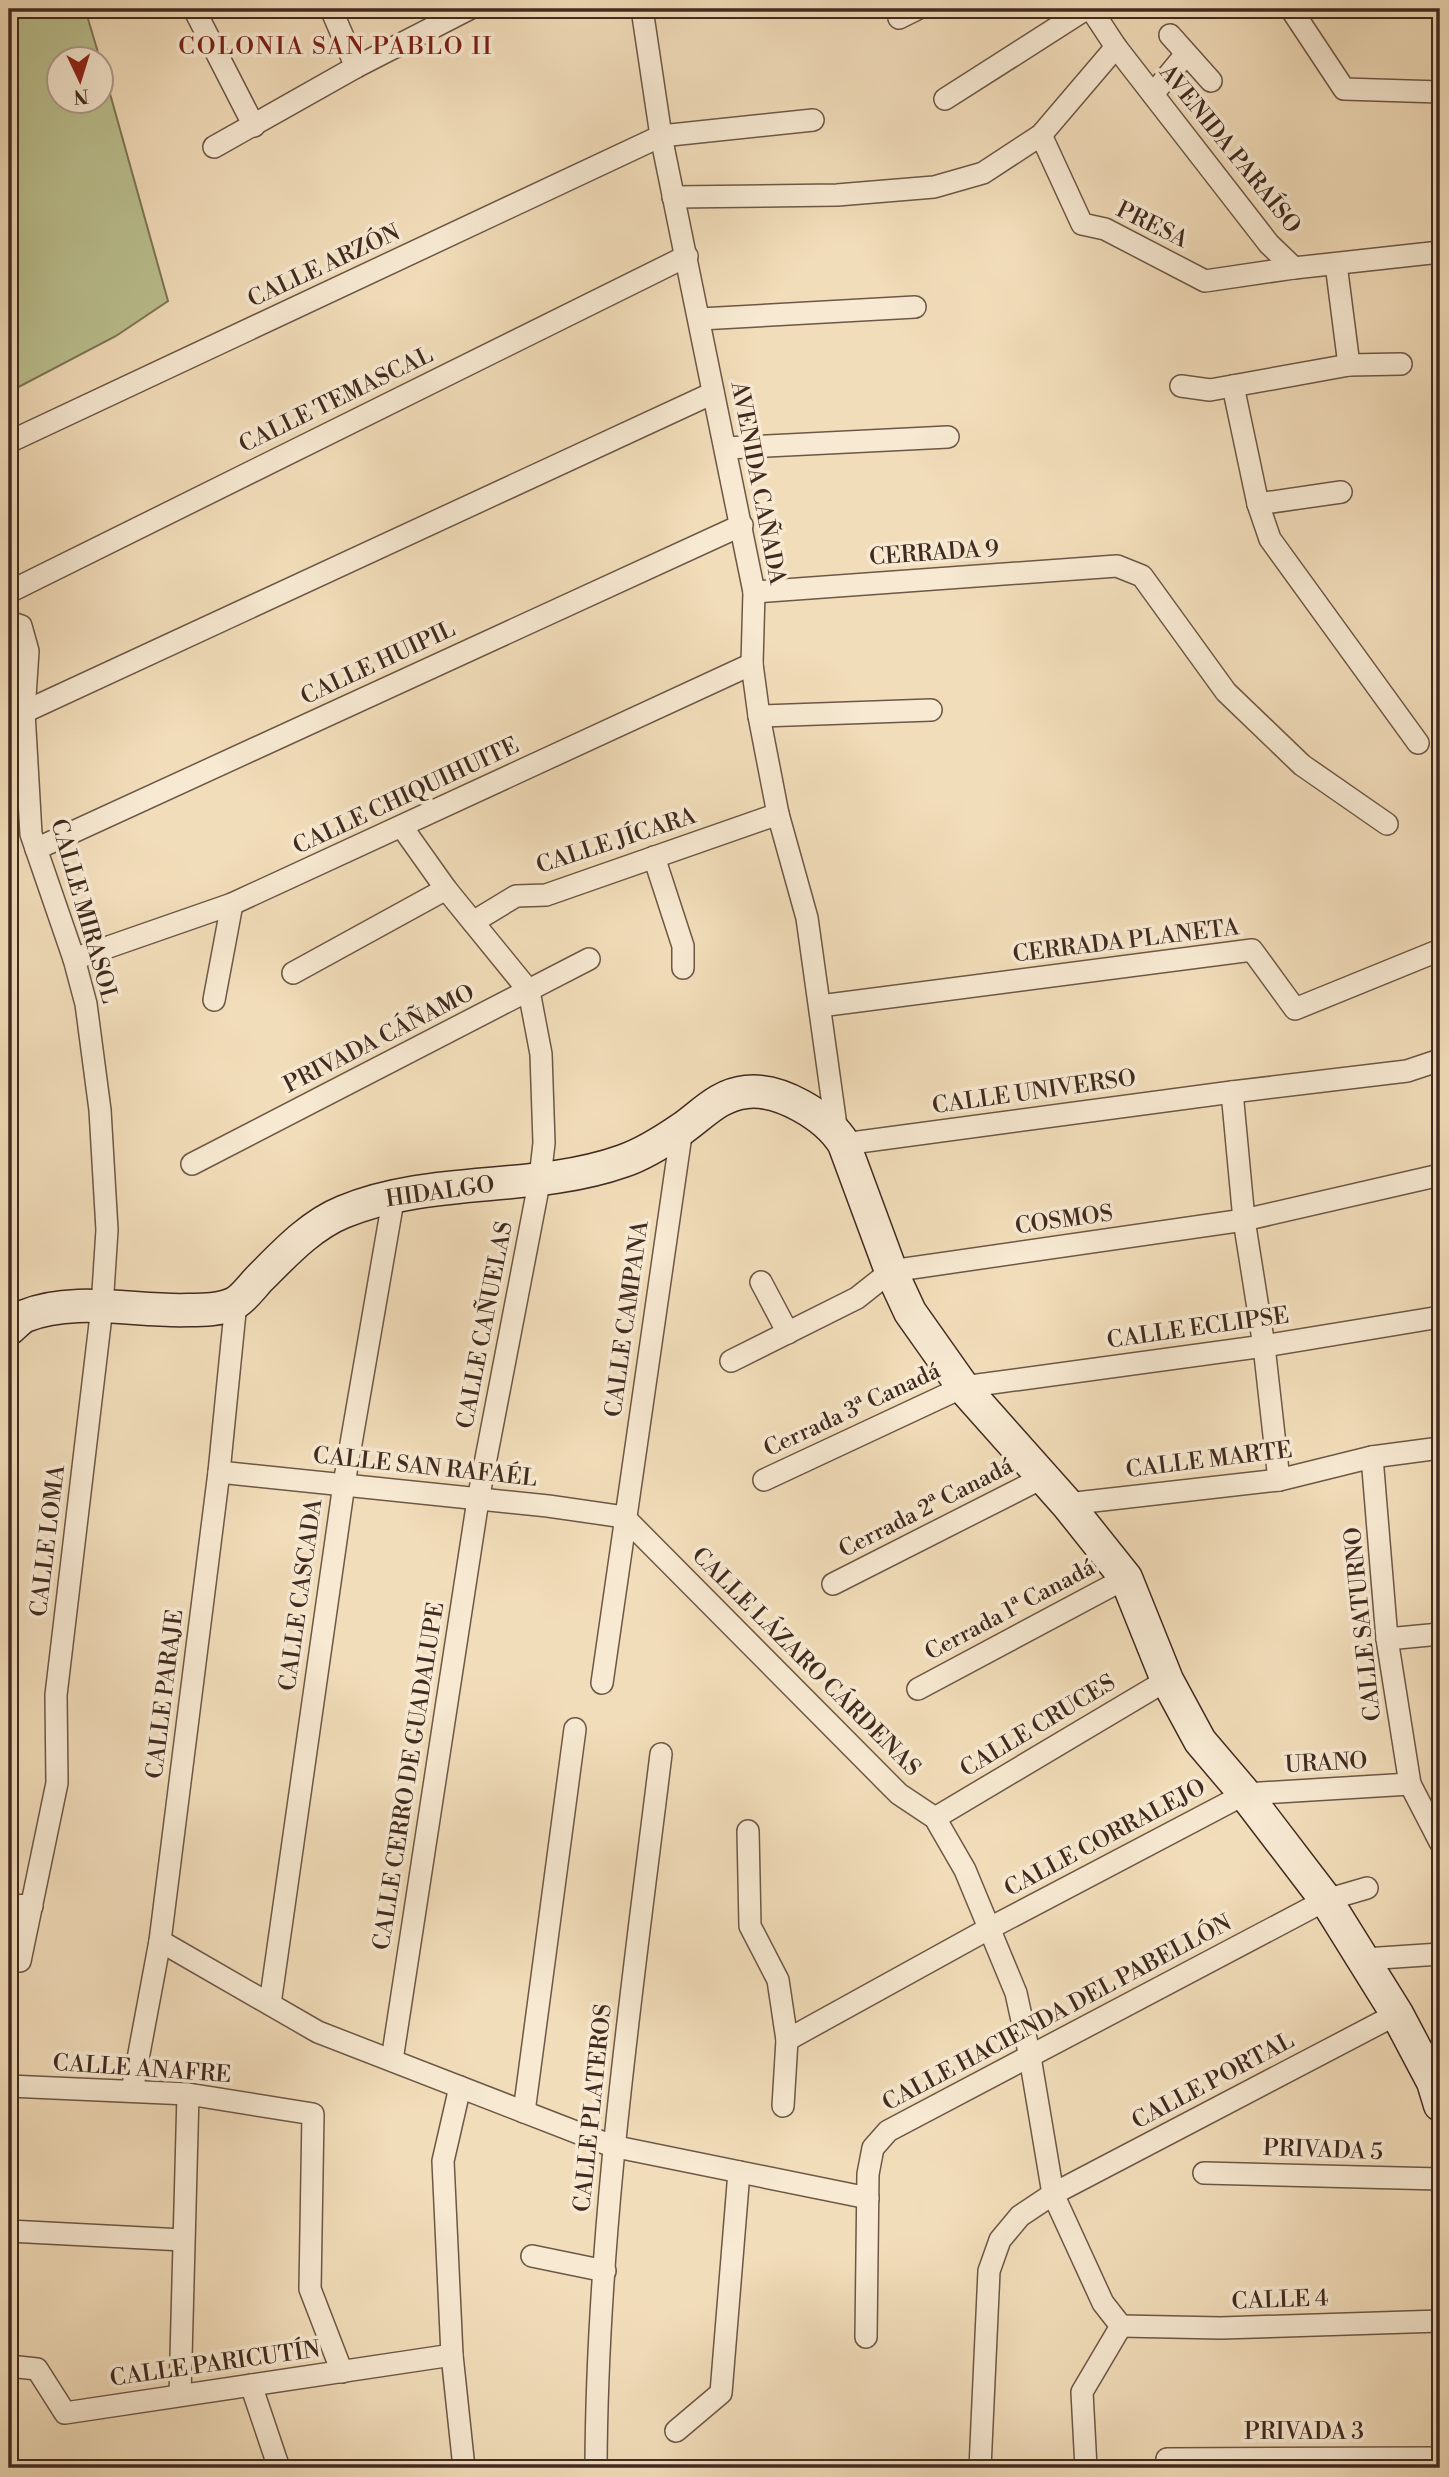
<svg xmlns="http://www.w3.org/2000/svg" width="1449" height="2477" viewBox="0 0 1449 2477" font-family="'Libre Bodoni',serif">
<rect width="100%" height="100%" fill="#f2ddba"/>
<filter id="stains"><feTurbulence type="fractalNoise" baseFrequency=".00286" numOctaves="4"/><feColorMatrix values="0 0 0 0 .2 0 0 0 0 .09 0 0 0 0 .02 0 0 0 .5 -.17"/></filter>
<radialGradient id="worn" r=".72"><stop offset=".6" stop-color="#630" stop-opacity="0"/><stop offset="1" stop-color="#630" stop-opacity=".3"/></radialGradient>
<polygon fill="#bbc08f" stroke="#7e7558" stroke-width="2" points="9,9 85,9 100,59 60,60 60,102 102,102 102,65 168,301 116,336 9,392"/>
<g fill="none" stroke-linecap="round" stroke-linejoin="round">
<defs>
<g id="street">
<polyline points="194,9 254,126"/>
<polyline points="331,9 356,67"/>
<polyline points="642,9 661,136 754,592 752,664 759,716 778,814 807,918 837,1133"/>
<polyline points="1091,9 1116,47 1269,244 1294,268"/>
<polyline points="1291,9 1344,89 1440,92"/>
<polyline points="899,18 917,9"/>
<polyline points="1170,35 1211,81"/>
<polyline points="1153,94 1186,54"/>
<polyline points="945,99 1086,9"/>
<polyline points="1041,135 1082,224 1105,229 1205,281 1294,268 1440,252"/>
<polyline points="214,147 356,67 469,9"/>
<polyline points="673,197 837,195 934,187 983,173 1041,135 1116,47"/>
<polyline points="1336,264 1349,365"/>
<polyline points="700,319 915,307"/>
<polyline points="1181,386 1210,390 1349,365 1401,364"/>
<polyline points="1233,386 1258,504 1270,539 1418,743"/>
<polyline points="9,442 661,136 813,120"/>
<polyline points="726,448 948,437"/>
<polyline points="1258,504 1341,492"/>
<polyline points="9,592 687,256"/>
<polyline points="754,592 1117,566 1142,576 1226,692 1302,765 1387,824"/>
<polyline points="9,622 21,626 28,651 24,712 31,834 74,959 86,1004 100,1110 107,1230 102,1307 56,1695 57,1783 20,1961"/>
<polyline points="24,712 713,393"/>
<polyline points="759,716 931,710"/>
<polyline points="36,849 742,525"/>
<polyline points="654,857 683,946 683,968"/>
<polyline points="473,922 516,896 546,895 778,814"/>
<polyline points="74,959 232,904 752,664"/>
<polyline points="293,973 446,889"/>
<polyline points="214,1000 232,904"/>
<polyline points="820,1006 1252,950 1295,1009 1440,950"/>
<polyline points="1232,1092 1244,1220 1264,1346 1279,1480"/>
<polyline points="844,1144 1232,1092 1407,1071 1440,1060"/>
<polyline points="192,1164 589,959"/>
<polyline points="761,1282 788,1333"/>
<polyline points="731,1361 857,1298 891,1271 1244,1220 1440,1175"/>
<polyline points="1372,1457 1387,1639 1410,1784 1440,1842"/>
<polyline points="219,1472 548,1506 624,1517"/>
<polyline points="764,1480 963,1387 1264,1346 1440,1317"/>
<polyline points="1067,1504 1279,1480 1372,1457 1440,1448"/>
<polyline points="624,1517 884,1779 899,1794 935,1818 965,1870 1016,1993 1030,2057 1053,2194 1103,2303 1121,2326 1082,2392 1086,2468"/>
<polyline points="833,1584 1042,1478"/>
<polyline points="1387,1639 1440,1634"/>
<polyline points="602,1683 682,1128"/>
<polyline points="918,1689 1126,1578"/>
<polyline points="935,1818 1167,1680"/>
<polyline points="748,1831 750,1926 778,1980 787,2040 783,2106"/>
<polyline points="9,1905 32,1906"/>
<polyline points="160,1941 318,2032 612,2146 868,2198"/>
<polyline points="1365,1959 1440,1954"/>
<polyline points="270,2004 344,1484 394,1195"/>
<polyline points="787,2040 990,1928 1245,1794 1410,1784"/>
<polyline points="392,2060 478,1500 540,1178 544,1143 541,1054 529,991 446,889 402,827"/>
<polyline points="9,2086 188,2094 313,2114 310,2289 342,2372"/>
<polyline points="460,2087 443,2161 452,2355 464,2468"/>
<polyline points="132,2091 160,1941 219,1472 236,1302"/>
<polyline points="524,2112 575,1729"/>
<polyline points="1204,2173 1440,2179"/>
<polyline points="9,2231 183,2240"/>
<polyline points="532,2256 605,2271"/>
<polyline points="1121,2326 1221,2328 1440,2321"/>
<polyline points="866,2337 868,2174 873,2148 888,2131 1326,1900 1367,1888"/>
<polyline points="9,2366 37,2369 65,2413 452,2355"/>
<polyline points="251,2385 279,2468"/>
<polyline points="180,2395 188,2094"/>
<polyline points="676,2431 721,2393 739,2172"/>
<polyline points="1167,2459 1440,2458"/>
<path d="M596,2468C597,2229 632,1991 661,1754"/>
<polyline points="980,2468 989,2271 1000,2240 1020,2216 1053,2194 1397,2014"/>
</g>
<path id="secondary" d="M9,1329C14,1325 19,1319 25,1316C74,1296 137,1312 188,1310C203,1310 221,1310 235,1303C244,1298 253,1285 261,1277C285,1253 311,1225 343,1212C432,1175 533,1193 623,1161C641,1155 667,1139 683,1128C704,1113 719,1095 746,1092C780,1088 827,1116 844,1144L891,1271L910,1312L963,1387L1067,1504L1126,1578L1167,1680L1200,1741L1245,1794L1326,1900L1397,2014L1433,2082L1440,2105"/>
</defs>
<use href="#street" stroke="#6d5746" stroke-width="24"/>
<use href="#secondary" stroke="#412a20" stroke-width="35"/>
<use href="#street" stroke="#f7e9d2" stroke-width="21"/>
<use href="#secondary" stroke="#f7e9d2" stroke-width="32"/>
</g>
<g text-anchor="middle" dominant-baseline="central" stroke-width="7" stroke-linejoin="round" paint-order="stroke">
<g font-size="23" fill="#412a20" stroke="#f7e9d2">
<text transform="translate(1230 149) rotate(51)">AVENIDA PARAÍSO</text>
<text transform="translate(1152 225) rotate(26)">PRESA</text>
<text transform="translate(324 266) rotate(-25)">CALLE ARZÓN</text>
<text transform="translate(336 400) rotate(-26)">CALLE TEMASCAL</text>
<text transform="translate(758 483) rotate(79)">AVENIDA CAÑADA</text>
<text transform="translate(934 553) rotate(-4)">CERRADA 9</text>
<text transform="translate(378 663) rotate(-25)">CALLE HUIPIL</text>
<text transform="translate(406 796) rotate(-25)">CALLE CHIQUIHUITE</text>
<text transform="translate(616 841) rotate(-18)">CALLE JÍCARA</text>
<text transform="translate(84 911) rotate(74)">CALLE MIRASOL</text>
<text transform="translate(1126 941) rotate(-7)">CERRADA PLANETA</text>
<text transform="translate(379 1039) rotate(-27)">PRIVADA CÁÑAMO</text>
<text transform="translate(1034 1092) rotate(-8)">CALLE UNIVERSO</text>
<text transform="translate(440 1192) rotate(-8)">HIDALGO</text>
<text transform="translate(1064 1220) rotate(-8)">COSMOS</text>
<text transform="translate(627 1319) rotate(-82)">CALLE CAMPANA</text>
<text transform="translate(485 1325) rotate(-79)">CALLE CAÑUELAS</text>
<text transform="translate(1198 1328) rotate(-8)">CALLE ECLIPSE</text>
<text transform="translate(852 1410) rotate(-25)">Cerrada 3ª Canadá</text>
<text transform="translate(1209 1460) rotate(-7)">CALLE MARTE</text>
<text transform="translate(425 1467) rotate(6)">CALLE SAN RAFAÉL</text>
<text transform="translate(926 1508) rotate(-27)">Cerrada 2ª Canadá</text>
<text transform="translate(48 1541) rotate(-83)">CALLE LOMA</text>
<text transform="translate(301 1595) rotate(-82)">CALLE CASCADA</text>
<text transform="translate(1010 1610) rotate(-28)">Cerrada 1ª Canadá</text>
<text transform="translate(1363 1624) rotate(-96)">CALLE SATURNO</text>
<text transform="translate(806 1662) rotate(45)">CALLE LÁZARO CÁRDENAS</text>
<text transform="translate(165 1694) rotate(-83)">CALLE PARAJE</text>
<text transform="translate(1038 1726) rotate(-31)">CALLE CRUCES</text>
<text transform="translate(1326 1763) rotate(-3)">URANO</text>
<text transform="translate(409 1776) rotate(-81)">CALLE CERRO DE GUADALUPE</text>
<text transform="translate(1105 1838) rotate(-28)">CALLE CORRALEJO</text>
<text transform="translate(1057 2013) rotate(-28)">CALLE HACIENDA DEL PABELLÓN</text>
<text transform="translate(142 2069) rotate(4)">CALLE ANAFRE</text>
<text transform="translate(1213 2081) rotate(-28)">CALLE PORTAL</text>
<text transform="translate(593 2108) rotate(-84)">CALLE PLATEROS</text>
<text transform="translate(1323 2150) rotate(2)">PRIVADA 5</text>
<text transform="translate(1280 2300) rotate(-2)">CALLE 4</text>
<text transform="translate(215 2364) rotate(-8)">CALLE PARICUTÍN</text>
<text x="1304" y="2432">PRIVADA 3</text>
</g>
<g font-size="24" letter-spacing="2" fill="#7a1f14" stroke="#f7e9d2">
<text x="336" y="47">COLONIA SAN PABLO II</text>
</g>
</g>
<rect width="1449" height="2477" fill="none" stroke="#f2ddba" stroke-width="35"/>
<rect x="10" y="10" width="1428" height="2456" fill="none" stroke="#412a20" stroke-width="3.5"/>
<rect x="18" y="18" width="1414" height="2442" fill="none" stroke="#412a20" stroke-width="2"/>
<g transform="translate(80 80) rotate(176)"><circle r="33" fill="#f7e9d2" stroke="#ae9d8b" stroke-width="2"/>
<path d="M0-5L12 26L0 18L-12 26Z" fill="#8f2418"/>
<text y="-10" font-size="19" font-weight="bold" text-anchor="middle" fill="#412a20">N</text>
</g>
<rect width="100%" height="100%" filter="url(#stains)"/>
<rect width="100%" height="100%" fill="url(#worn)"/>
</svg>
